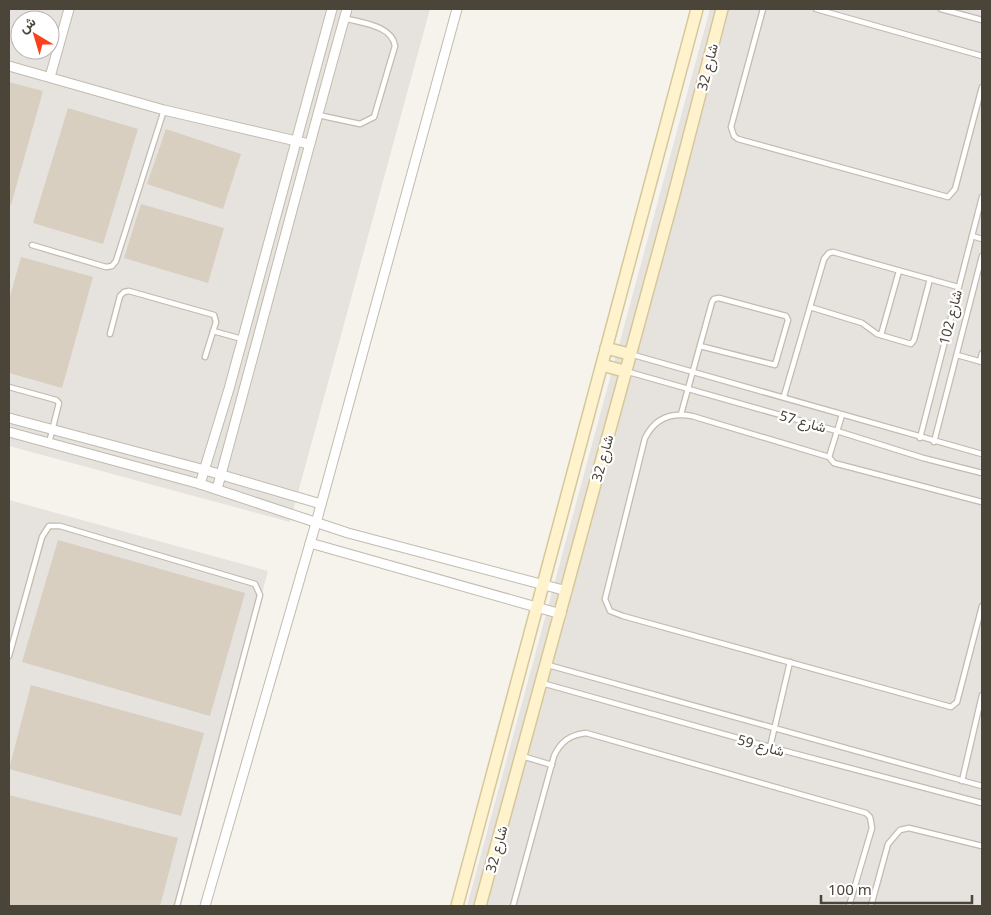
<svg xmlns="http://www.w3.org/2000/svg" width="991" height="915" viewBox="0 0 991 915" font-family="'Noto Sans',Vazirmatn,sans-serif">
<rect width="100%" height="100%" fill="#f6f3ec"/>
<g fill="#e6e2dd" fill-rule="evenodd">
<path d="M9,9H430L290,522L9,446ZM20,20H50V50H20Z"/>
<polygon points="710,9 982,9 982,906 467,906"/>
<polygon points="9,500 268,571 179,906 9,906"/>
</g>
<g fill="#d8cfc1">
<polygon points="9,82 43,91 11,205 9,205"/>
<polygon points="68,108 138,129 103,244 33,223"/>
<polygon points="166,129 241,154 223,209 147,184"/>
<polygon points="141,204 224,228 208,283 124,258"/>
<polygon points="21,257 93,277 62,388 9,373 9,300"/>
<polygon points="58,540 245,593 210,716 22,662"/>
<polygon points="31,685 204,733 181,816 9,769"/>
<polygon points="9,795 178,838 160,906 9,906"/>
</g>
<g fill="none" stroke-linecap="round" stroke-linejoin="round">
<defs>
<g id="lane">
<polyline points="763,9 731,127 734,136 738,139 948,197 955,189 982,87"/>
<polyline points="816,9 982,56"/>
<polyline points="941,9 982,20"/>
<path d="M318,115L360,124L374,117L395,46C392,25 361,23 344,18"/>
<polyline points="972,236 982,239"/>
<polyline points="32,245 106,267 112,266 116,261 164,110"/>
<polyline points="810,307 862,323 877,334 911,344 914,340 930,279"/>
<polyline points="213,331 242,339"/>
<polyline points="110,334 120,296 124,292 129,291 214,315 216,322 205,357"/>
<polyline points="881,335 899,271"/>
<polyline points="630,354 982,454"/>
<polyline points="957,355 982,362"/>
<polyline points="980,361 982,353"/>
<polyline points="625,371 837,431 923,458 982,473"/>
<polyline points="9,387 56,400 59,403 49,443"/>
<polyline points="784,396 824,259 829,253 833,252 958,287"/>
<polyline points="681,414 712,302 714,299 719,298 786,316 788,320 775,365 700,346"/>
<polyline points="920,438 982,197"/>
<polyline points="934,442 982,256"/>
<polyline points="829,457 842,415"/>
<path d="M982,502L834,463L829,457L692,416C671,412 655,418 645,438L605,599L610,611L623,616L951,707L957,702L982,606"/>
<polyline points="9,656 42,537 49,526 60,526 255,584 260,595 177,906"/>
<polyline points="548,665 982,786"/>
<polyline points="542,683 770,747 982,803"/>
<polyline points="770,747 790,662"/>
<polyline points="522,756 552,765"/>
<polyline points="962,781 982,695"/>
<path d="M513,906L554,756C561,741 570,735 586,733L866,813L870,817L872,828L849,906"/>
<polyline points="871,906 888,844 900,830 909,828 982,846"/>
</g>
<g id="street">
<polyline points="9,66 164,110 309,144"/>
<polyline points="50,77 69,9"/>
<polyline points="9,418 205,470 321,504"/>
<polyline points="9,432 200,484 348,533 567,591"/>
<polyline points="200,484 229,389 332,9"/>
<path d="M217,489C261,329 302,169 347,9"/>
<polyline points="310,543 561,614"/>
<polyline points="205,906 316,523 457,9"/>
</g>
<g id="secondary">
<polyline points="606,348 629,354"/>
<polyline points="602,365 624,371"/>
<polyline points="457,906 697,9"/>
<polyline points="480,906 673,198 722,9"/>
</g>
</defs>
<use href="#lane" stroke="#c2bbae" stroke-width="7"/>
<use href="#street" stroke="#c2bbae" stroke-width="11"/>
<use href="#secondary" stroke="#d6c79b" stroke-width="14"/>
<use href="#lane" stroke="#fff" stroke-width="4.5"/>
<use href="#street" stroke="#fff" stroke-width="9"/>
<use href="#secondary" stroke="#fff3cd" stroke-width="11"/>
</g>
<g text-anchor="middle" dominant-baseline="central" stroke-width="4.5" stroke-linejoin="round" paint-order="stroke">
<g font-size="14" fill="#4b4439" stroke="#fff">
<text transform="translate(707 67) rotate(-76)">شارع 32</text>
<text transform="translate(950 317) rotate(-76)">شارع 102</text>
<text transform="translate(803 421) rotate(16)">شارع 57</text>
<text transform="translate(602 458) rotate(-75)">شارع 32</text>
<text transform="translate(761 745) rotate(15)">شارع 59</text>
<text transform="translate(496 849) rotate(-75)">شارع 32</text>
</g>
</g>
<rect width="991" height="915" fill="none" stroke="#4b4439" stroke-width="20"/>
<g transform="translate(35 35) rotate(322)"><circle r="24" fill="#ffffff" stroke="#b7b4b0"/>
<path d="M0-4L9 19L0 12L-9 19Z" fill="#fc3f1d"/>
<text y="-8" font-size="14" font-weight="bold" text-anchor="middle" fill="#4b4439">ش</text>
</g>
<path d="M821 895v8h151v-8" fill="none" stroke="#4b4439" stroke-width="2.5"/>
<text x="828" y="895" font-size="15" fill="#4b4439" stroke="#ffffff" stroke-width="4" paint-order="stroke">100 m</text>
</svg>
